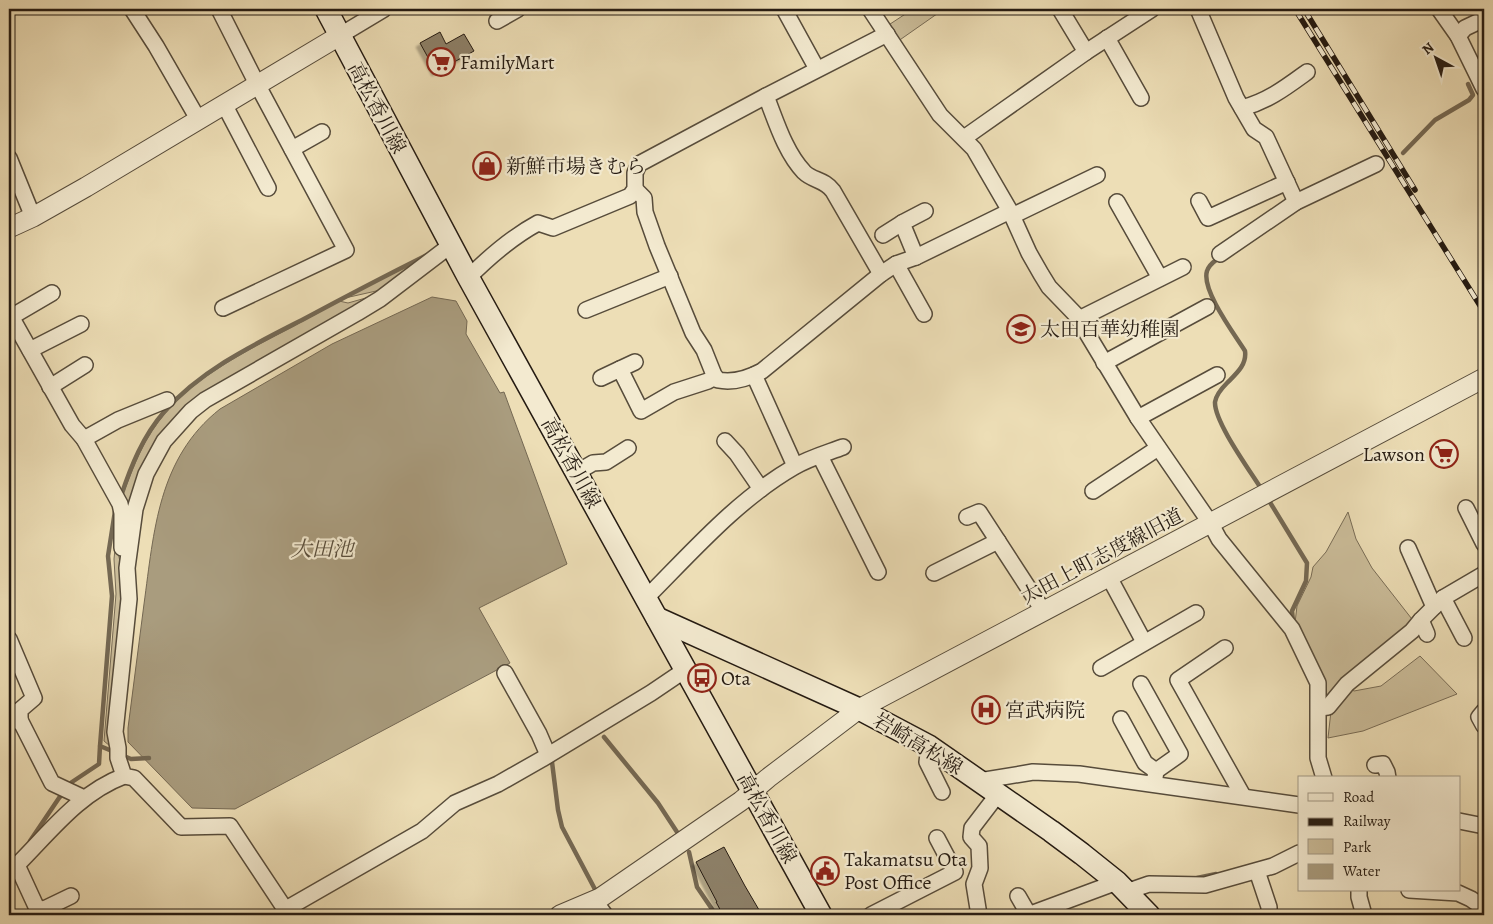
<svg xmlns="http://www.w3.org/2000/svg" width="1493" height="924" viewBox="0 0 1493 924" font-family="Alegreya,'Noto Serif JP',serif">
<defs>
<filter id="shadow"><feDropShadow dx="-4" dy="4" stdDeviation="1" flood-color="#0004"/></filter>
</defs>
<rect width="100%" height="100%" fill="#eddeb6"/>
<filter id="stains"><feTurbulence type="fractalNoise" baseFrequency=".004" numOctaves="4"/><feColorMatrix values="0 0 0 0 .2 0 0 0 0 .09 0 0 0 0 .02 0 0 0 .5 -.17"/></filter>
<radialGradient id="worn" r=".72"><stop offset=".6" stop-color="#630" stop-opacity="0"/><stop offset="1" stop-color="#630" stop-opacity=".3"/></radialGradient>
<g fill="#cbbd9a" stroke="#786c56">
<polygon points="913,9 944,9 894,44 884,28"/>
<polygon points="435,252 385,289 345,298"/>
<path d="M380,294L188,407L130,508L121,499C129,479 136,458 147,439C175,391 218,367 265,341C290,328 315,315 339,301L348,303Z"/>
<polygon points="1348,512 1356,539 1372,568 1415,623 1344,684 1354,691 1381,686 1420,656 1457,694 1363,731 1328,738 1331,711 1327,695 1313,659 1295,623 1297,606 1311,577 1313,567 1326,552"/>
<polygon points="118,519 119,557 125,584 110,746 104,741 116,594 114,559"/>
</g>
<path fill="#a99c7e" stroke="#746853" d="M432,297L456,301L467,321L466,334L500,393L504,392L567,564L479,608L510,663L235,809L192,808L128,742V728C133,687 139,645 144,604C154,531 158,458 220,409L332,344Z"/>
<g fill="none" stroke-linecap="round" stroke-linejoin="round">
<g stroke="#746853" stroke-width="4.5">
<polyline points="1403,153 1435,120 1469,100 1473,95 1468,84"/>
<path d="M1220,257C1215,261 1209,264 1207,271C1201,290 1235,335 1245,351C1247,365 1236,374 1227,383C1222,388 1216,395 1215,402C1214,422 1251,472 1262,490"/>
<path d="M121,496C131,466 143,436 164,412C201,370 253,345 302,320C343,298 385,276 427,255"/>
<polyline points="1268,499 1307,563 1306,581 1292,611 1293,621"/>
<polyline points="115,511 108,556 112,596 100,746 131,759 149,758"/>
<polyline points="604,737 658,803 677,832"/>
<polyline points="552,762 558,810 562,827 598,895"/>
<polyline points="30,841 59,798 72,782 99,764 100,746"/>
<polyline points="689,852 697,887 716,915"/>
<polyline points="1197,878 1216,874"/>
</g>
</g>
<g fill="#8d8067" stroke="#251b12" filter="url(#shadow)">
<polygon points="440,32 446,44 464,34 474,51 436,72 420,43"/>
<polygon points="724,847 745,886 762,915 723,915 716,902 717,902 696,862"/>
</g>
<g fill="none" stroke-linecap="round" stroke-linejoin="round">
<defs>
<g id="minor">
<polyline points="132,9 156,46 198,119"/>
<polyline points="219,9 257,84 346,250 223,308"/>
<polyline points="784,9 817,69"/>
<polyline points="870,9 940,115 974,149 1010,211 1029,253 1041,274 1049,287 1076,315 1138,418 1211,524 1219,539 1292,629 1318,683 1318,758 1324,778"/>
<polyline points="1060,9 1086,52"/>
<polyline points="1198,9 1236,98 1254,129 1266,137 1296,202"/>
<polyline points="1439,9 1458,36 1484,89"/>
<polyline points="497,21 518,9"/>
<polyline points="339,36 384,9"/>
<polyline points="1458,36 1465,28 1484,19"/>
<polyline points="1107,38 1141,98"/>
<path d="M766,96C776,121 785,152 804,172C813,181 824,179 833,191L881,274"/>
<polyline points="224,104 268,188"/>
<path d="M1242,108C1268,101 1285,88 1307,72"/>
<polyline points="964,138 1086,52 1152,9"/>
<polyline points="292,149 322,132"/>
<polyline points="9,158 33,217"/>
<path d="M635,189L644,198L645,212L657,246L693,333L704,350L714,375L718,380C733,383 749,378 762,371L881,274L896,264L916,257L1010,211"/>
<polyline points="1199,201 1208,218 1287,182"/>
<polyline points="1117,202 1160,278"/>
<polyline points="1012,216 1097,175"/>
<polyline points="883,235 902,223"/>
<polyline points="1220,254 1296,202 1376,164"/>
<polyline points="916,257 902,223 925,211"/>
<polyline points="896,264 924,314"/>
<path d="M468,278C489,257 512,237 538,223L553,228L630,196L635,189V173L639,164L766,96L887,34"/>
<polyline points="586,310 670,276"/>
<polyline points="9,313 72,425 84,439 120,504 122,513 122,548"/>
<polyline points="11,317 52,293"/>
<polyline points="1079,319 1183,267"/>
<polyline points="30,350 81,324"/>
<polyline points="1104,363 1207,307"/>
<polyline points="620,369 635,362"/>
<polyline points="754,375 795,466"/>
<polyline points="601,378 620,369 641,411 674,392 708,381 715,377"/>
<polyline points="50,387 85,365"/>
<polyline points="1138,418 1217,375"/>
<polyline points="84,439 118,420 167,400"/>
<polyline points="725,441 737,454 761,489"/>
<polyline points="820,456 878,572"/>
<polyline points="576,473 593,463 606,462 628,448"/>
<polyline points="1093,491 1158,448"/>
<polyline points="1466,508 1484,544"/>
<polyline points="967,517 979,512 1044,612"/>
<polyline points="1408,548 1434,607"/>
<polyline points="934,573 998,541"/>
<polyline points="1109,577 1144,642"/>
<path d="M646,598C692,552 737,500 794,467C809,458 827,453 843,447"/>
<polyline points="1443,598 1464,638"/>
<polyline points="1421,620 1427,634"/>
<polyline points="9,639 34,698 20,710 20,720"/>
<polyline points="1225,648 1178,680 1243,796"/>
<polyline points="1101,668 1196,613"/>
<polyline points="505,673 539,734 548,755"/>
<polyline points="1141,684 1180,754 1156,771 1154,784"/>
<polyline points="1319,708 1328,707 1347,684 1412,631 1421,620 1443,598 1484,574"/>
<polyline points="1484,711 1479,717 1484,726"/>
<polyline points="1121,719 1145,763 1156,771"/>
<polyline points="9,722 20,720 52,783 84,798"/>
<polyline points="929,746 927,762 942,792"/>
<polyline points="1375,765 1383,764 1387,772 1388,778"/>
<polyline points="979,781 1033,772 1079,774 1299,805"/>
<polyline points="1459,821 1484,826"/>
<polyline points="17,865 40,915"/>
<path d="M9,869L17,865C50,832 79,793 124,776"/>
<polyline points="1257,871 1269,907 1269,915"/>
<polyline points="1359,890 1359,897 1364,915"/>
<polyline points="1409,890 1458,893 1471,899 1484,908"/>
<polyline points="1126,892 1149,884 1205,885 1273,866 1299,853"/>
<polyline points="1018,896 1029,915"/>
<polyline points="595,901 605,915"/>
<polyline points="37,908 44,909 71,896"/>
<polyline points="286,909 422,831 455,803 498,784 542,759 651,693 685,670"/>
<polyline points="289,915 230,826 181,827 134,778 124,776 118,758 118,748 115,732 129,599 127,568 135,509 146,474 164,441 191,411 205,400 357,313 380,299 451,245"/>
<polyline points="871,915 955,872 937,838"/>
<polyline points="979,915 974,884 980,868 979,846 971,837 972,828 998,794"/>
<polyline points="1028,915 1117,882"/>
</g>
<g id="tertiary">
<polyline points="9,228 33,217 86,187 339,36"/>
<polyline points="560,915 600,898 741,801 768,778 859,709 1484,378"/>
</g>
<g id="secondary">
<polyline points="326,9 467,275 821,915"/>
<polyline points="657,618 859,709 929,746 1051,831 1082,854 1117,882 1149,915"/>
</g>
</defs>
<use href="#minor" stroke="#574c3b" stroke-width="18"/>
<use href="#tertiary" stroke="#574c3b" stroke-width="21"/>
<use href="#secondary" stroke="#251b12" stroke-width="24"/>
<use href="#minor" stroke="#f3ead0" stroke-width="15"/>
<use href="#tertiary" stroke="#f3ead0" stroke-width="19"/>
<use href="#secondary" stroke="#f3ead0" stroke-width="21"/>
<defs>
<g id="rail">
<polyline points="1295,9 1484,312"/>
<polyline points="1304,9 1415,190"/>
</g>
</defs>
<use href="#rail" stroke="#251b12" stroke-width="5.5"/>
<use href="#rail" stroke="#f3ead0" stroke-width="4" stroke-dasharray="11" stroke-linecap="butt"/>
</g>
<defs>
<symbol id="supermarket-ring" viewBox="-11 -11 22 22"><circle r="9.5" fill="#f3ead0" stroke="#8f2418" stroke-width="1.5"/><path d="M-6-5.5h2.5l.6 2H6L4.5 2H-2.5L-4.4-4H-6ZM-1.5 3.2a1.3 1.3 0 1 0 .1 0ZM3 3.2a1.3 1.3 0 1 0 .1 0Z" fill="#8f2418"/></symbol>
<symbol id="shop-ring" viewBox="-11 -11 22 22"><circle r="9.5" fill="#f3ead0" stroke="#8f2418" stroke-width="1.5"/><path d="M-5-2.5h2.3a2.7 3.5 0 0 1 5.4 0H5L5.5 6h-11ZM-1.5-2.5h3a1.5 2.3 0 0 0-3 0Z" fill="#8f2418"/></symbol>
<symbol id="school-ring" viewBox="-11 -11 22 22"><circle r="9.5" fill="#f3ead0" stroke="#8f2418" stroke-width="1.5"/><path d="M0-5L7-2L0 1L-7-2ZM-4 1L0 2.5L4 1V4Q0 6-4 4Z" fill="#8f2418"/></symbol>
<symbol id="bus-ring" viewBox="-11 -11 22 22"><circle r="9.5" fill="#f3ead0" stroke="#8f2418" stroke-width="1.5"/><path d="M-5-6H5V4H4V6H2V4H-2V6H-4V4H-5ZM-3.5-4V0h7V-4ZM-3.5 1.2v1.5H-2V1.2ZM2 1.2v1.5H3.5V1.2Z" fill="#8f2418"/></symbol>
<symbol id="hospital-ring" viewBox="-11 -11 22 22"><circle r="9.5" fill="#f3ead0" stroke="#8f2418" stroke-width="1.5"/><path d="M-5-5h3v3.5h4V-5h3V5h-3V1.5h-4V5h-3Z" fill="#8f2418"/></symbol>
<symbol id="civic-ring" viewBox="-11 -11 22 22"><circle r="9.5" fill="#f3ead0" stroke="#8f2418" stroke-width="1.5"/><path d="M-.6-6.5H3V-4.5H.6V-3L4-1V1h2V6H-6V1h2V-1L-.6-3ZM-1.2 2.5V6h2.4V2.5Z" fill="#8f2418"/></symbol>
</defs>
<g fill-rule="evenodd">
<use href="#supermarket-ring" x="425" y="46" width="32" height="32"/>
<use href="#shop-ring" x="471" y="150" width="32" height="32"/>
<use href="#school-ring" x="1005" y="313" width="32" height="32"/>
<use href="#supermarket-ring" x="1428" y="438" width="32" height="32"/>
<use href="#bus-ring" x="686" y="662" width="32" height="32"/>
<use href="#hospital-ring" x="970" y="694" width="32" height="32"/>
<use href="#civic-ring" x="809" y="855" width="32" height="32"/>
</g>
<g text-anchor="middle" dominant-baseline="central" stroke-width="4.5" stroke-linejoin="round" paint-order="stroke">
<g font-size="20" fill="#251b12" stroke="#f3ead0" text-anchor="start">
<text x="460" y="62">FamilyMart</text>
<text x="506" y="166">新鮮市場きむら</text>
<text x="1040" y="329">太田百華幼稚園</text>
<text x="1425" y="454" text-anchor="end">Lawson</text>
<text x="721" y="678">Ota</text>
<text x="1005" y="710">宮武病院</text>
<text x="844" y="859">Takamatsu Ota<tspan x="844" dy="23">Post Office</tspan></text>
</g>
<g font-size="20" fill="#251b12" stroke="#f3ead0">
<text transform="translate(377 108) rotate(62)">高松香川線</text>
<text transform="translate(571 463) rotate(61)">高松香川線</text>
<text transform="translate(1102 556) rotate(-28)">太田上町志度線旧道</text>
<text transform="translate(918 744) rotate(31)">岩崎高松線</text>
<text transform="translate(767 818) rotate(61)">高松香川線</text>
</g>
<g font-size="21" font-style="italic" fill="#5a4f3d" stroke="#f3ead0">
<text x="322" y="549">大田池</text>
</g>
</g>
<rect width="1493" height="924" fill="none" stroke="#eddeb6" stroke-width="30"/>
<rect x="10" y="10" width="1473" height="904" fill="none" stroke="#251b12" stroke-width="2.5"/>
<rect x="15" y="15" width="1463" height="894" fill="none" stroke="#251b12"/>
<rect x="1298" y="776" width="162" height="115" fill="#f3ead0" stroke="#a19784"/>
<rect x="1308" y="793" width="25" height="8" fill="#f3ead0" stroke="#a19784"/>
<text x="1343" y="802" font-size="15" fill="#251b12">Road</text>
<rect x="1308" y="818" width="25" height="8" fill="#251b12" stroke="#a19784"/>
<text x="1343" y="826" font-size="15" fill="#251b12">Railway</text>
<rect x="1308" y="839" width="25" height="15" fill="#cbbd9a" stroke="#a19784"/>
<text x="1343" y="852" font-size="15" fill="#251b12">Park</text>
<rect x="1308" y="864" width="25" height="15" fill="#a99c7e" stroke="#a19784"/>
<text x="1343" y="876" font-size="15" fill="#251b12">Water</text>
<g transform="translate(1436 58) rotate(320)" stroke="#f3ead0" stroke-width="4" paint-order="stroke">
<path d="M0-4L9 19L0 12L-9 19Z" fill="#251b12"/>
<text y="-8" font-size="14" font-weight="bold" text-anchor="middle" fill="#251b12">N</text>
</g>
<rect width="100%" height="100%" filter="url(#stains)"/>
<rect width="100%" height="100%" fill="url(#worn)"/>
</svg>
